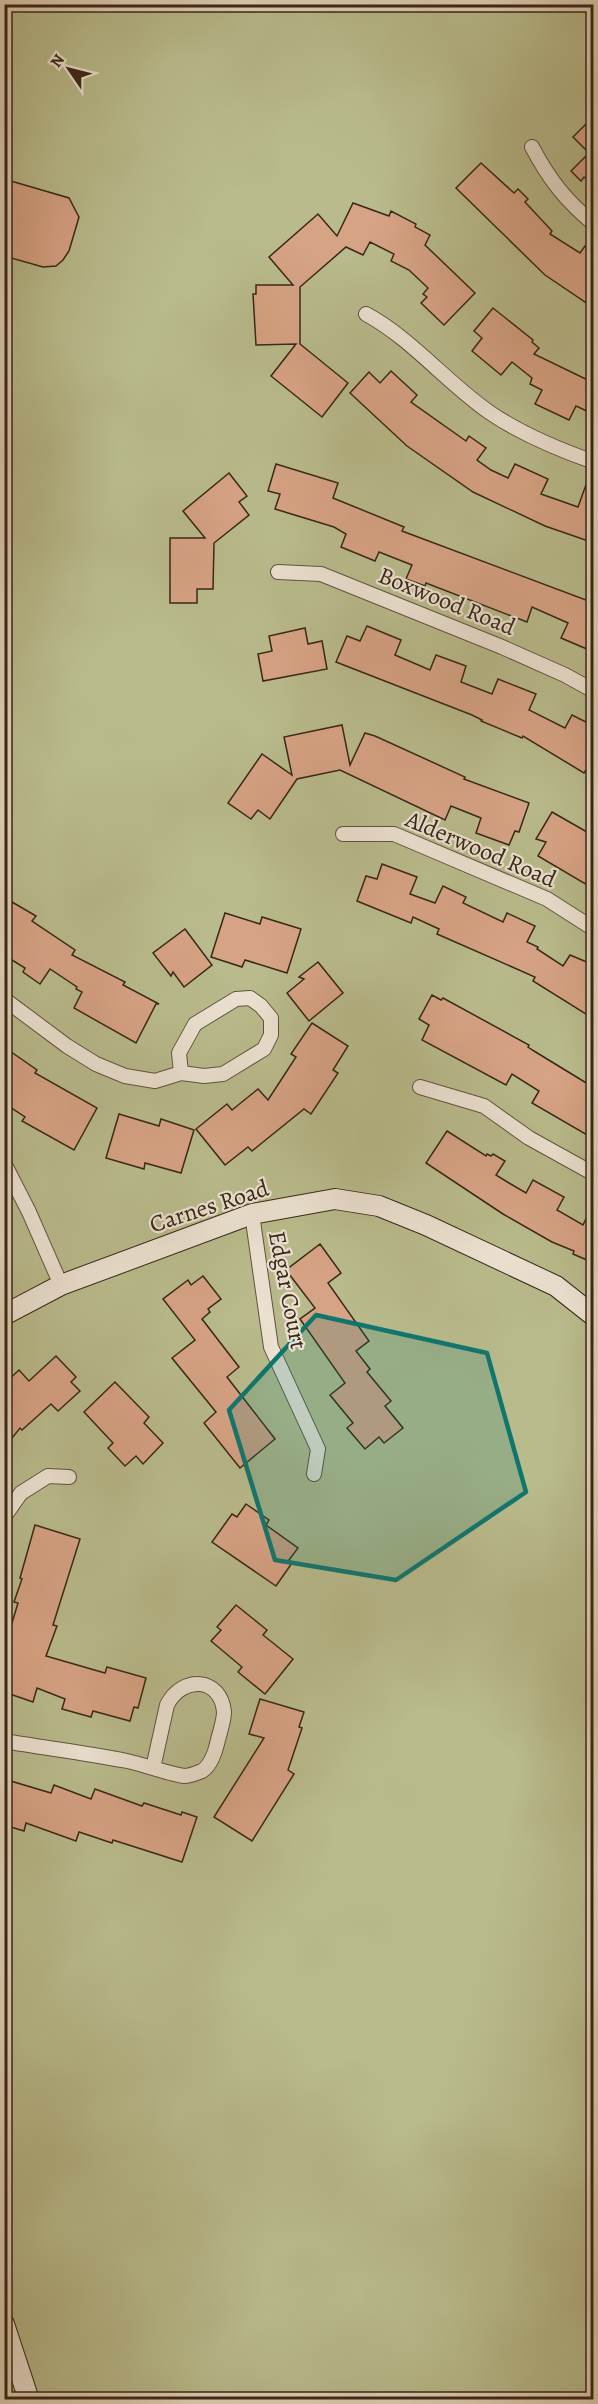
<svg xmlns="http://www.w3.org/2000/svg" width="598" height="2404" viewBox="0 0 598 2404" font-family="Alegreya,serif">
<rect width="100%" height="100%" fill="#e2d3ba"/>
<filter id="stains"><feTurbulence type="fractalNoise" baseFrequency=".00333" numOctaves="4"/><feColorMatrix values="0 0 0 0 .2 0 0 0 0 .09 0 0 0 0 .02 0 0 0 .5 -.17"/></filter>
<radialGradient id="worn" r=".72"><stop offset=".6" stop-color="#630" stop-opacity="0"/><stop offset="1" stop-color="#630" stop-opacity=".3"/></radialGradient>
<polygon fill="#b9bb8c" stroke="#787152" stroke-width="1.5" points="5,5 593,5 593,2399 5,2400"/>
<g fill="#d7a385" stroke="#382717" stroke-width="1.5">
<polygon points="586,124 594,132 594,186 584,177 581,181 571,171 589,153 573,137"/>
<polygon points="481,163 514,193 518,189 528,199 525,202 552,231 550,234 580,253 585,246 594,252 594,308 545,275 456,188"/>
<polygon points="4,179 69,198 79,217 69,251 63,260 56,266 43,267 4,256"/>
<polygon points="353,203 389,216 391,211 416,224 415,227 430,235 425,245 475,293 444,325 421,303 427,297 423,294 428,288 409,270 391,261 394,254 370,242 363,255 346,247 300,287 300,344 348,383 322,417 271,376 296,344 256,345 253,294 256,294 256,285 293,285 269,257 318,214 337,236"/>
<polygon points="493,308 533,340 532,342 539,348 534,354 594,383 594,403 589,412 576,406 569,420 535,404 542,390 530,384 532,378 512,362 501,375 472,351 482,338 474,331"/>
<polygon points="391,371 417,395 411,402 466,441 469,436 486,448 477,460 491,470 508,478 515,464 548,479 541,494 578,507 591,471 594,471 594,543 545,526 473,492 407,446 350,393 369,372 380,383"/>
<polygon points="276,464 338,483 333,498 404,527 402,531 594,603 594,652 561,638 568,623 532,607 527,622 426,583 425,586 406,579 412,565 379,552 375,561 341,547 346,534 334,527 275,509 280,494 268,491"/>
<polygon points="229,473 247,496 239,502 249,515 214,543 213,589 197,589 197,603 170,603 170,538 205,538 183,511"/>
<polygon points="367,626 401,640 395,655 430,670 436,655 466,666 461,682 492,694 498,679 536,694 529,710 565,728 572,715 594,726 594,774 586,770 584,773 523,736 522,738 481,721 482,720 472,715 336,662 347,636 360,641"/>
<polygon points="305,628 308,644 322,641 327,669 263,681 258,654 272,651 269,636"/>
<polygon points="342,725 350,765 365,733 375,736 465,777 464,779 529,803 519,832 515,831 509,845 476,833 481,818 451,806 445,820 340,770 297,779 270,819 258,810 251,819 228,803 262,754 292,775 284,737"/>
<polygon points="552,812 594,836 594,889 538,856 546,842 536,839"/>
<polygon points="382,864 417,877 410,894 435,903 443,886 466,897 463,903 503,922 507,913 535,926 527,942 538,947 537,949 563,966 570,955 594,965 594,973 587,983 594,987 594,1019 533,981 535,977 437,934 439,929 413,917 411,923 357,901 366,876 377,879"/>
<polygon points="12,902 36,916 32,921 75,950 72,955 125,982 123,985 159,1004 156,1004 136,1043 74,1008 82,992 76,989 77,987 50,969 40,984 23,972 25,968 4,955 4,914"/>
<polygon points="225,913 260,924 262,917 301,929 287,973 245,960 242,967 211,957"/>
<polygon points="185,929 212,965 184,987 173,972 171,976 153,953"/>
<polygon points="318,962 343,993 309,1021 287,993 304,979 299,977"/>
<polygon points="432,995 441,1000 443,998 529,1045 528,1047 534,1051 588,1084 587,1085 594,1089 594,1139 532,1103 539,1091 512,1074 506,1085 422,1040 429,1025 419,1019"/>
<polygon points="312,1023 348,1046 333,1070 338,1073 311,1114 304,1109 252,1151 248,1147 225,1165 196,1129 227,1104 232,1110 258,1089 268,1100 296,1057 291,1054"/>
<polygon points="4,1047 37,1070 35,1073 97,1108 74,1150 22,1121 25,1117 4,1103"/>
<polygon points="119,1114 159,1126 161,1119 194,1130 181,1173 145,1163 144,1169 106,1158"/>
<polygon points="447,1131 486,1156 487,1154 491,1156 493,1154 505,1161 496,1175 509,1183 526,1193 533,1180 564,1197 557,1210 583,1225 594,1202 594,1263 573,1254 574,1251 552,1242 503,1214 426,1163"/>
<polygon points="320,1244 341,1273 328,1283 369,1341 356,1351 370,1369 367,1372 391,1401 385,1406 403,1428 384,1443 379,1437 365,1449 347,1428 353,1423 330,1395 345,1383 300,1319 315,1308 286,1270"/>
<polygon points="203,1276 221,1299 208,1309 210,1312 202,1319 239,1367 227,1377 275,1439 240,1468 204,1423 216,1412 172,1358 195,1340 163,1299 188,1280 191,1285"/>
<polygon points="56,1356 76,1377 71,1382 80,1391 58,1411 51,1404 22,1430 20,1428 4,1448 4,1384 19,1370 29,1381"/>
<polygon points="115,1382 149,1417 144,1423 163,1443 143,1464 136,1456 125,1466 108,1448 113,1443 84,1412"/>
<polygon points="246,1504 269,1520 266,1525 298,1548 289,1560 292,1563 276,1586 212,1542 232,1514 237,1517"/>
<polygon points="35,1525 80,1539 53,1625 57,1626 46,1656 105,1673 107,1667 146,1678 138,1708 134,1707 130,1721 93,1711 91,1717 62,1709 65,1699 37,1688 33,1702 4,1692 4,1649 18,1603 14,1602 22,1579 20,1578"/>
<polygon points="236,1605 267,1630 263,1635 293,1659 265,1694 238,1672 242,1667 211,1641 221,1630 217,1627"/>
<polygon points="260,1699 304,1712 299,1727 302,1728 288,1770 294,1774 252,1841 214,1817 264,1738 249,1734"/>
<polygon points="4,1779 51,1793 54,1785 91,1799 95,1789 142,1806 144,1803 181,1815 182,1812 197,1817 182,1862 113,1840 112,1843 79,1832 76,1841 26,1823 24,1831 4,1825"/>
</g>
<g fill="none" stroke-linecap="round" stroke-linejoin="round">
<defs>
<g id="street">
<path d="M532,147C549,179 565,200 594,224"/>
<path d="M366,314C412,339 446,382 489,412C521,434 557,449 594,462"/>
<polyline points="278,572 321,574 502,647 565,675 594,691"/>
<polyline points="343,834 394,834 547,899 594,929"/>
<polyline points="4,999 67,1046 96,1064 125,1076 155,1081 181,1073 204,1076 223,1074 264,1049 271,1035 271,1018 261,1006 250,998 236,999 195,1024 179,1053 181,1073"/>
<polyline points="420,1087 484,1106 529,1138 594,1174"/>
<polyline points="4,1163 29,1212 61,1285"/>
<polyline points="252,1214 271,1347 318,1449 314,1474"/>
<polyline points="4,1517 21,1493 48,1476 69,1477"/>
<path d="M4,1741C45,1748 86,1753 127,1761C146,1765 165,1773 184,1776C189,1776 197,1773 202,1771C210,1766 215,1753 217,1744C219,1734 224,1722 224,1712C221,1677 182,1675 167,1705L153,1768"/>
</g>
<g id="secondary">
<polyline points="4,1315 61,1285 252,1214 335,1199 379,1206 426,1225 556,1286 594,1316"/>
<polyline points="4,2324 29,2400"/>
</g>
</defs>
<use href="#street" stroke="#625240" stroke-width="16"/>
<use href="#secondary" stroke="#382717" stroke-width="22"/>
<use href="#street" stroke="#ece2d2" stroke-width="14"/>
<use href="#secondary" stroke="#ece2d2" stroke-width="20"/>
</g>
<path fill="#0f766e" fill-opacity="0.2" stroke="#0f766e" stroke-width="4.5" stroke-linejoin="round" d="M316,1315L487,1353L526,1492L396,1580L275,1560L229,1410Z"/>
<g text-anchor="middle" dominant-baseline="central" stroke-width="4.5" stroke-linejoin="round" paint-order="stroke">
<g font-size="24" fill="#382717" stroke="#ece2d2">
<text transform="translate(447 601) rotate(22)">Boxwood Road</text>
<text transform="translate(481 849) rotate(23)">Alderwood Road</text>
<text transform="translate(209 1206) rotate(-18)">Carnes Road</text>
<text transform="translate(288 1290) rotate(79)">Edgar Court</text>
</g>
</g>
<rect width="598" height="2404" fill="none" stroke="#e2d3ba" stroke-width="24"/>
<rect x="6" y="6" width="586" height="2392" fill="none" stroke="#382717" stroke-width="3"/>
<rect x="12" y="12" width="574" height="2380" fill="none" stroke="#382717" stroke-width="1.5"/>
<g transform="translate(69 69) rotate(305)" stroke="#ece2d2" stroke-width="4.5" paint-order="stroke">
<path d="M0-4.5L10 22L0 15L-10 22Z" fill="#382717"/>
<text y="-9" font-size="16" font-weight="bold" text-anchor="middle" fill="#382717">N</text>
</g>
<rect width="100%" height="100%" filter="url(#stains)"/>
<rect width="100%" height="100%" fill="url(#worn)"/>
</svg>
